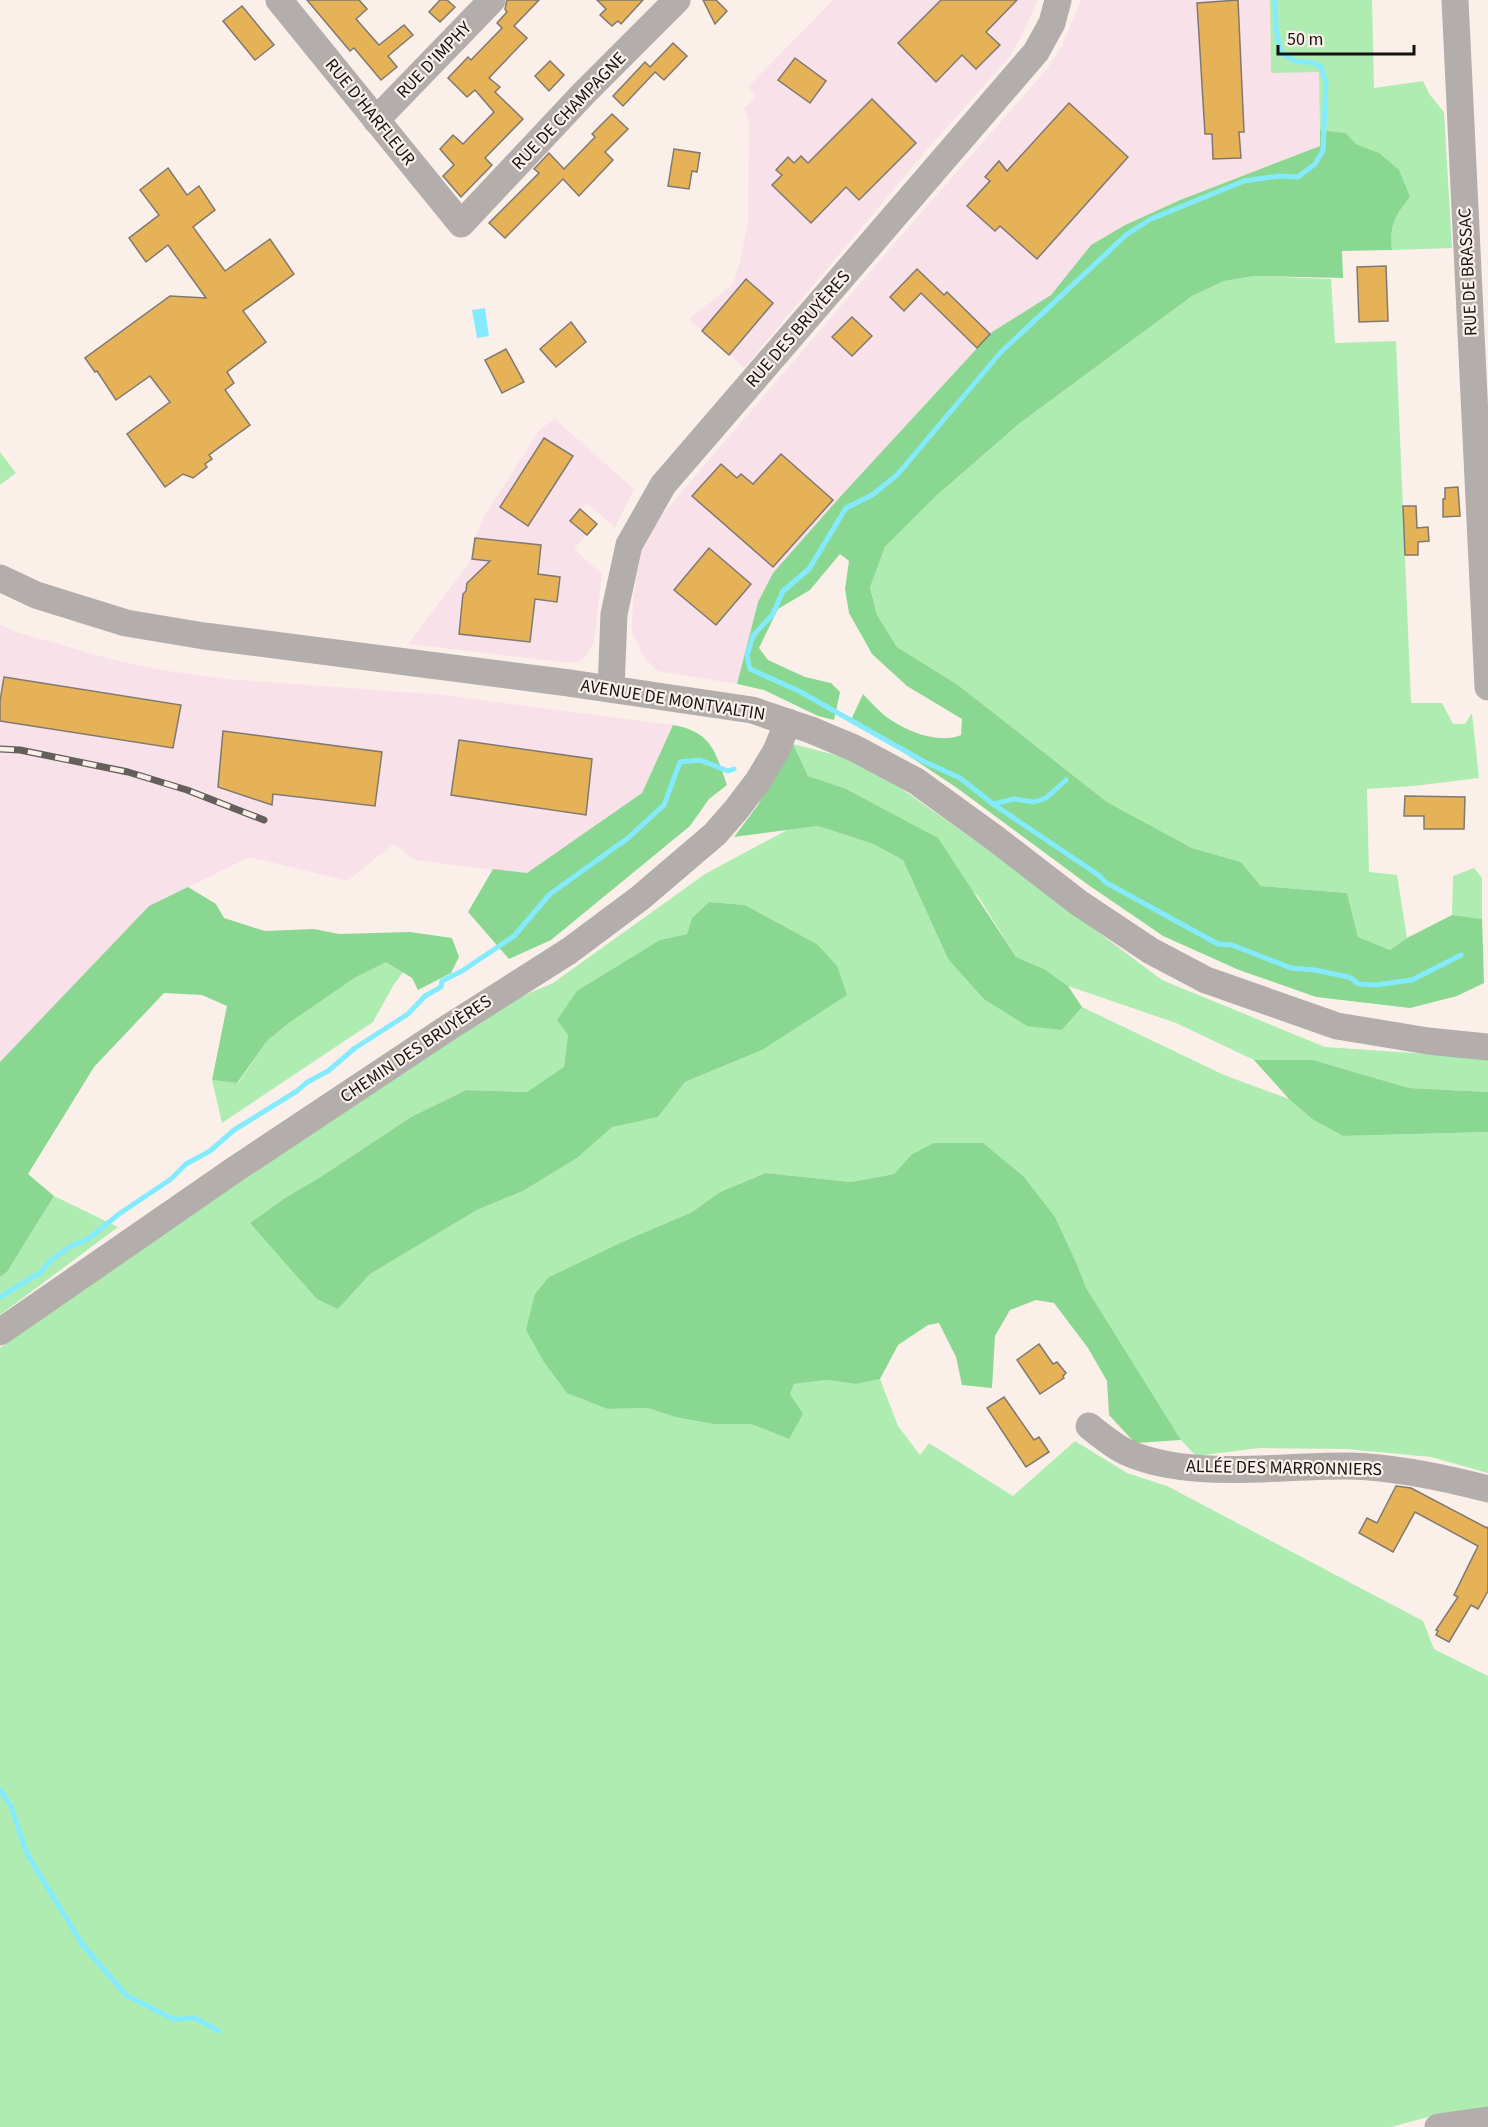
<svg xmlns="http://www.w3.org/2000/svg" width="1488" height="2127" viewBox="0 0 1488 2127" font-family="'Source Sans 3',sans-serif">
<rect width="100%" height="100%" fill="#fbf0e9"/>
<g fill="#f9e1ea">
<polygon points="833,0 1038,0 1021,37 1007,60 925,152 744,368 689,319 733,284 740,262 748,221 749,122 744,108 756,96 748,87"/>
<polygon points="1081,0 1270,0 1271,72 1320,72 1320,146 1180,200 1124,225 1091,245 1051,295 992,332 840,497 773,573 758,602 737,684 657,671 643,656 632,632 633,597 641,553 660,517 899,238 1047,69 1062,46"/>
<polygon points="555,419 634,489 615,528 587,503 581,509 597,524 574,549 602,574 594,643 586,656 578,662 569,663 408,644 472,559 475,538 483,518 540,429"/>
<polygon points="2,625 10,630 114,660 161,670 228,679 444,695 673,725 642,793 527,874 415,860 394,844 347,881 250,857 149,906 0,1062 0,626"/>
</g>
<g fill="#aeecb2" fill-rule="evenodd">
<path d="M1270,0H1372L1374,88L1423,81L1430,95L1444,112L1452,248L1392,250C1389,225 1395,216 1410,197L1379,153L1356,144L1346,133L1320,130L1319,72L1271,73Z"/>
<polygon points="1254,276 1331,279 1335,343 1396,341 1411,703 1442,703 1453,724 1465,724 1472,713 1479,778 1414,786 1367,789 1369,872 1397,875 1407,938 1390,950 1358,937 1347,893 1261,886 1241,862 1192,848 1107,802 958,685 897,647 877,615 870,586 885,547 937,495 1020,423 1192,296 1224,281"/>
<polygon points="0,452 16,473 0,485"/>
<polygon points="793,744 843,757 899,787 987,849 1162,980 1325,1047 1488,1058 1488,1092 1409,1088 1313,1060 1254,1060 1176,1023 1068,986 1044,969 1016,957 978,896 844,788 808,776"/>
<path d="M818,826L873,844L903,860L948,959L1062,1030L1082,1007L1224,1075L1289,1099L1312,1119L1343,1136L1488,1132V1473L1431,1457L1346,1449L1259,1448L1196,1456L1181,1440L1085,1288L1076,1262L1055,1217L911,1155L894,1174L851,1182L764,1173L720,1192L692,1212L622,1242L549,1277L608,1409L648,1408L675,1417L713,1424H751L789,1439L790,1394L794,1384L826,1380L856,1384L880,1379L898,1426L920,1455L929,1443L1013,1496L1075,1441L1127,1473L1167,1486L1423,1621L1434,1649L1488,1676V2109L1435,2115L1391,2127H0V1348L181,1220L504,1004L553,983L705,874L787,830ZM709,902L745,905L817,944L762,1050L685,1082L658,1117L612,1126L577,1158L523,1191L477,1210L370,1274L338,1309L250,1223L285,1198L322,1176L411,1117L466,1090L527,1092L564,1068L568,1035L660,940L687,934L692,918Z"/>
<polygon points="1474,868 1482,878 1482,919 1452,915 1453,876"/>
<polygon points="386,961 403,972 393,986 373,1022 222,1123 212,1080 238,1083 267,1041 289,1023 356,977"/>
<polygon points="54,1196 118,1227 0,1315 0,1277 7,1272"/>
</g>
<g fill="#8ad791">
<path d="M1320,130L1346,133L1356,144L1379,153L1399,170L1410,197C1395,216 1389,225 1392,250L1342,251L1343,278L1254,276L1224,281L1192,296L1020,423L937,495L885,547L870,587L877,615L897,647L958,685L1107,802L1192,848L1241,862L1261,886L1347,893L1358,937L1390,950L1407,938L1452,915L1482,919L1484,983L1457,996L1410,1008L1316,997L1239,970L1163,936L1087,884L957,788L894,746L850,722L863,694C870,701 877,709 884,715C903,730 938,745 961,735L962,719L907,686L872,654L849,613L845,589L849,561L840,554L810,590L778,609L759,648L768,660L805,677L831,683L840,692L834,720L818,716L764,690L737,684L758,602L773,573L840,497L992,332L1051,295L1091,245L1125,225L1180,200L1320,146Z"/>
<path d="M673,725C712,732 715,751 727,785L709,799L690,826L551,940L509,959L468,912L493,869L527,873L642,793Z"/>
<polygon points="793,744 808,776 844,788 938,838 1016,957 1044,969 1068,986 1082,1007 1062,1030 1027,1026 984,999 948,959 903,860 873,844 818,826 734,837 758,805"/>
<polygon points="188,887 216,904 224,918 265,931 314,929 339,934 410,932 452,938 459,957 451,973 418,990 412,978 386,962 356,977 289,1023 267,1041 237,1083 212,1080 227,1006 202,995 164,993 94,1067 28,1174 54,1196 7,1272 0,1277 0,1062 149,906"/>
<polygon points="709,902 745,905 817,944 837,966 847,995 762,1050 685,1082 658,1117 612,1127 577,1158 523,1191 477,1210 370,1274 338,1309 317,1299 250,1223 285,1198 322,1176 411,1117 466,1090 527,1092 564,1067 568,1035 557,1020 577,991 660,940 687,934 692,918"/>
<polygon points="1254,1060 1313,1060 1409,1088 1488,1092 1488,1132 1343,1136 1312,1119 1289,1099"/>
<polygon points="934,1143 983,1143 1023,1176 1055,1217 1076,1262 1086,1288 1181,1440 1135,1443 1109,1415 1107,1381 1088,1348 1054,1303 1036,1300 1010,1310 995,1336 992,1388 962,1385 956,1357 939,1323 928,1325 898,1345 880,1379 856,1384 826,1380 794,1384 790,1394 803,1414 789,1439 751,1424 713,1424 675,1417 648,1408 608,1409 567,1393 544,1362 526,1330 535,1294 549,1277 622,1242 692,1212 720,1192 765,1173 851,1182 894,1174 911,1155"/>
</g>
<polygon fill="#84ebfe" points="485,308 489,336 477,338 472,310"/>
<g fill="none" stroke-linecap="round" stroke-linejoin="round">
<g stroke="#84ebfe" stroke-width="5">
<polyline points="1275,0 1276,29 1281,53 1295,61 1314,63 1321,67 1326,82 1323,151 1315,164 1298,177 1279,176 1244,181 1151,219 1126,235 1001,352 897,475 872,495 846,508 809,569 783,591 773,614 753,636 747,656 750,669 799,691 923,761 960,778 993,804 1100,876 1105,882 1218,944 1232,945 1291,968 1315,970 1349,977 1359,984 1375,985 1412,980 1461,955"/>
<polyline points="993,804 1014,799 1034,802 1046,798 1066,780"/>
<polyline points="0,1297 41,1272 51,1260 71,1246 88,1239 119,1214 171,1179 186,1164 210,1151 234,1130 297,1091 306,1083 328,1071 355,1048 408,1014 425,996 441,987 442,981 462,971 514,936 550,894 628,838 664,805 680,762 700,760 728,771 734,769"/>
<polyline points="0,1790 11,1806 27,1854 82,1944 126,1995 173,2019 195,2018 219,2031"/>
</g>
</g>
<g fill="#e6b257" stroke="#7f7971" stroke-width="1.5">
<polygon points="307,0 359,0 367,9 356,19 379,45 404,25 413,35 388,56 397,67 381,80 354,48 350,51"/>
<polygon points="440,0 447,0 455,7 440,22 429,12"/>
<polygon points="507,0 539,0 514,26 527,38 489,78 500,87 495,92 523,119 485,158 492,165 461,197 443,176 454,165 440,149 453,135 463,144 494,112 475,90 467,97 448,78 468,57 471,60 502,28 497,23 507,12 505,9"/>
<polygon points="597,0 643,0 621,24 618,21 612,26 600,15 606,9"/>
<polygon points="703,0 716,0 727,11 715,24"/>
<polygon points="941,0 1017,0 986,32 1000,45 976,69 962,55 936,82 898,43"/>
<polygon points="1238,0 1244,132 1239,132 1241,158 1213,159 1212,134 1205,134 1197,3"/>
<polygon points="242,6 274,45 255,60 223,21"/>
<polygon points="673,43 687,56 664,80 655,72 623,106 613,96 645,62 650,67"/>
<polygon points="795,58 826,81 810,103 778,80"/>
<polygon points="550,61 564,75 549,91 535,76"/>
<polygon points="872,99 916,143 859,200 846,187 811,223 772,185 782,175 776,170 788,157 794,163 801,156 808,163"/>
<polygon points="1069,103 1128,157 1037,259 1000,226 995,231 967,206 990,181 985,177 999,161 1007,171"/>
<polygon points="612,114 628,129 605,152 613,160 579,196 563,179 505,238 489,223 539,173 534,169 549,153 564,169 595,137 592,134"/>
<polygon points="674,149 700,153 697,172 692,171 689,189 668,186"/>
<polygon points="168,168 187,195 199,186 215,210 193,227 225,271 270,239 294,274 243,311 266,342 227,372 234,383 225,390 250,425 209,455 212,459 205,464 207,467 193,478 183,474 165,487 127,434 170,402 150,376 116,400 97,371 95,372 85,358 170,296 206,298 168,245 146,262 129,238 159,215 140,190"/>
<polygon points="1386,266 1388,321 1359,322 1357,267"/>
<polygon points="917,269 944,295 947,292 990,334 977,348 921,293 904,311 890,297"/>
<polygon points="746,279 773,303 729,355 702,331"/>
<polygon points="852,317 872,336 852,356 832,337"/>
<polygon points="571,322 586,342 556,367 540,349"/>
<polygon points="506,349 524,382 502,393 485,360"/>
<polygon points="544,438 573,456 528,526 500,507"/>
<polygon points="781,454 833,500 773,567 692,496 721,464 737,478 741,474 753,484"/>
<polygon points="1458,487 1460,516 1443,517 1443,499 1445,499 1445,488"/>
<polygon points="1403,506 1416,506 1417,528 1428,527 1429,541 1418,542 1418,555 1405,555"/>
<polygon points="580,509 597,524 587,535 570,521"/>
<polygon points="475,538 541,545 538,574 560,577 557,602 535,599 530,642 459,634 463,594 466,591 467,583 490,561 472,559"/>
<polygon points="709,548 751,584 716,625 674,590"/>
<polygon points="4,677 181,705 173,748 0,721 0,701"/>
<polygon points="223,731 382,752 375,806 273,794 272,805 218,787"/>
<polygon points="459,740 592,759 586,815 451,795"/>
<polygon points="1405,796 1465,797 1464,829 1424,829 1424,816 1404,816"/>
<polygon points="1039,1344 1053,1364 1057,1362 1066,1373 1063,1376 1064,1378 1040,1394 1017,1360"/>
<polygon points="1004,1397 1034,1440 1039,1437 1049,1452 1026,1467 987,1408"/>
<polygon points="1396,1486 1411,1488 1487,1528 1488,1527 1488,1591 1478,1609 1471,1605 1449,1642 1436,1635 1438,1631 1436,1630 1458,1597 1454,1595 1478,1546 1415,1512 1393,1552 1359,1533 1367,1518 1377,1523"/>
</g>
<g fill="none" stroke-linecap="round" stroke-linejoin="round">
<g stroke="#b3adac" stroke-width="27">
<polyline points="279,0 461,224 584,93 677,0"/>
<polyline points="1455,0 1488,687"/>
<polyline points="376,120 492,0"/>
<polyline points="0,578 36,595 126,623 204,636 569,683 752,710 811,730 854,748 916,781 996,839 1079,903 1151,951 1206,980 1337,1026 1428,1041 1488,1047"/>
<polyline points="611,689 614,614 629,545 663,485 1036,52 1052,23 1058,0"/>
<polyline points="0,1332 234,1170 443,1031 569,951 640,898 715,834 736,810 758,781 776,751 788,722"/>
<path d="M1089,1426C1100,1435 1112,1445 1126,1452C1190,1481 1279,1465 1348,1466C1395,1467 1442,1477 1488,1489"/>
<polyline points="1438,2127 1488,2120"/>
</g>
<defs>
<polyline id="rail" points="0,749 20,750 128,772 187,790 264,820"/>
</defs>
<use href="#rail" stroke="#645f5b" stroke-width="7"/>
<use href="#rail" stroke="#fbf0e9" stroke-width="4.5" stroke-dasharray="14" stroke-linecap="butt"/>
</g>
<g text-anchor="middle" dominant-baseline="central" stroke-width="4.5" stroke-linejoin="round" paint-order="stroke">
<g font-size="18" fill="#151210" stroke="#fbf0e9">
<text transform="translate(434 60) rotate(-46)">RUE D'IMPHY</text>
<text transform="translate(569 111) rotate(-46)">RUE DE CHAMPAGNE</text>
<text transform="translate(370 112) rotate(51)">RUE D'HARFLEUR</text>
<text transform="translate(1468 272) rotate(-93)">RUE DE BRASSAC</text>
<text transform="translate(798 329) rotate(-49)">RUE DES BRUYÈRES</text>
<text transform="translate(673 700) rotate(9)">AVENUE DE MONTVALTIN</text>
<text transform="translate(416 1049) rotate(-34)">CHEMIN DES BRUYÈRES</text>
<text transform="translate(1284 1468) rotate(1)">ALLÉE DES MARRONNIERS</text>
</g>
</g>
<path d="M1278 45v9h136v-9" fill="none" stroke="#151210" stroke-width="3"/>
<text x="1287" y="45" font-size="18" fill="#151210" stroke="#fbf0e9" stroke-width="4.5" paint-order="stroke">50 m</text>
</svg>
